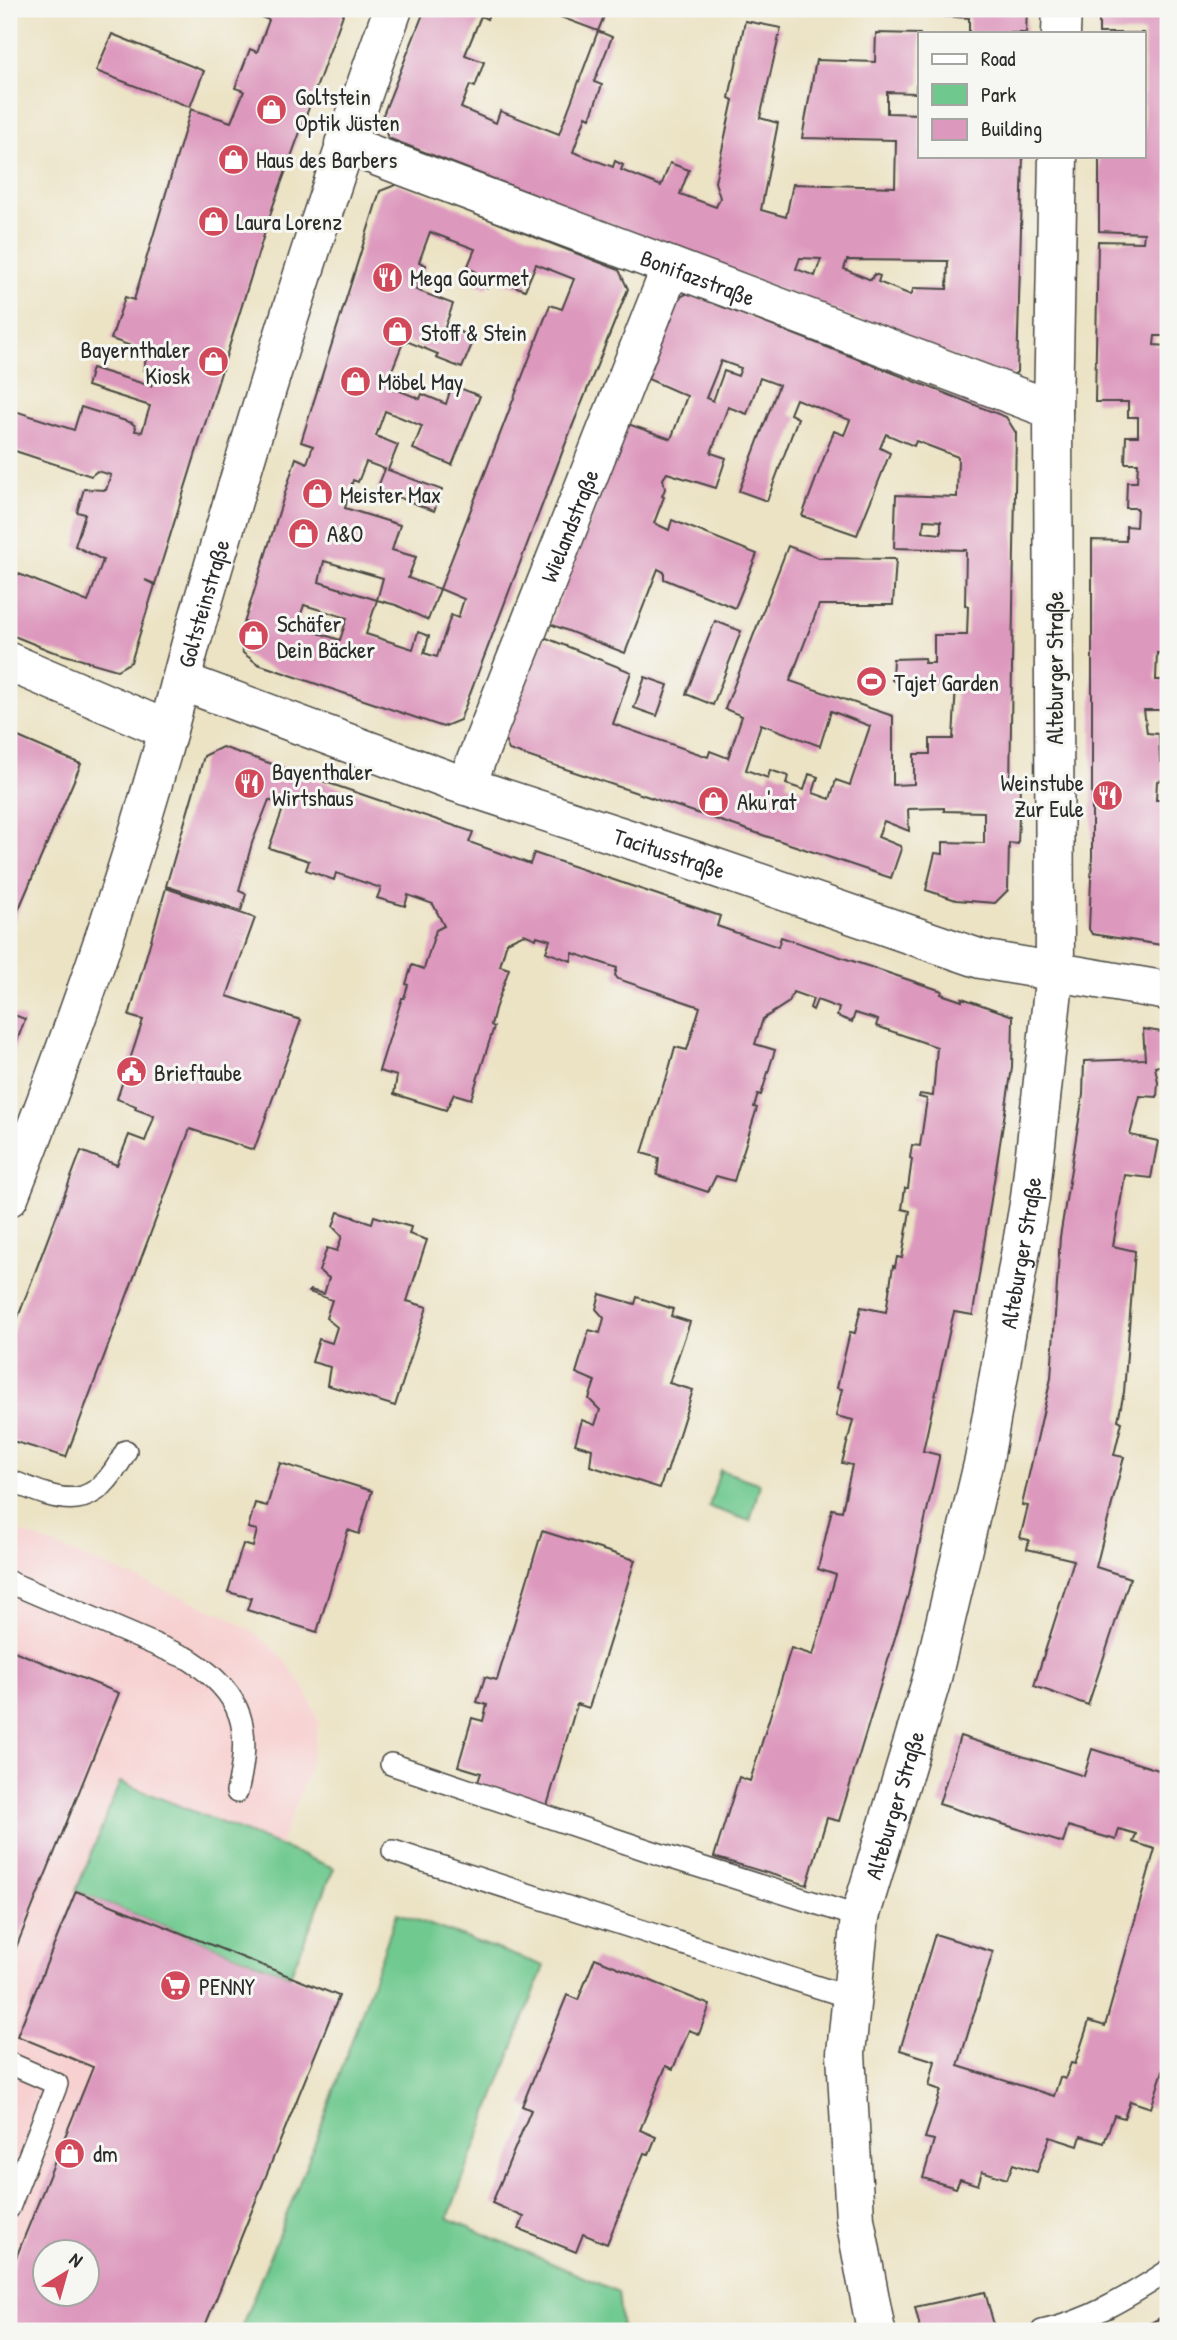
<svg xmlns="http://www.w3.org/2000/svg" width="1177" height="2340" viewBox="0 0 1177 2340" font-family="'Patrick Hand',sans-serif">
<rect width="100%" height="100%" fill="#f6f6f2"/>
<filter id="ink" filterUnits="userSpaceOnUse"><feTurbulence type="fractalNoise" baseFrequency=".0143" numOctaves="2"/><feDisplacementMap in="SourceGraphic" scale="14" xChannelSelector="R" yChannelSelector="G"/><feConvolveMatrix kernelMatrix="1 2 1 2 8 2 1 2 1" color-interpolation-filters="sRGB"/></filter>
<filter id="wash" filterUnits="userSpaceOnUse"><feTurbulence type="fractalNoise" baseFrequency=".00686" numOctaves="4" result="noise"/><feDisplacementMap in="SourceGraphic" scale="28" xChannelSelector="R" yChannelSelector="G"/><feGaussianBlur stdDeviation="1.57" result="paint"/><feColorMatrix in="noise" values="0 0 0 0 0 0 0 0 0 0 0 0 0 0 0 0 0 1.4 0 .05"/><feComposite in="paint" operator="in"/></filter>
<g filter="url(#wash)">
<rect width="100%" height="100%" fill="#ece3c5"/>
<path fill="#f7d0d0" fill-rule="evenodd" d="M9,1527L224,1614L259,1636L283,1658L306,1691L319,1723L308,1773L279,1846L334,1868L290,1976L339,1996L203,2331H9ZM46,2252H88V2294H46Z"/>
<g fill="#6fc98f" stroke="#4d7a5d" stroke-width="2">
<polygon points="720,1470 760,1484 750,1521 709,1507"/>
<polygon points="120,1782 334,1868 290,1976 76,1891"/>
<polygon points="397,1913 544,1966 448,2218 618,2292 622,2331 240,2331 317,2138"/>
</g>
<g id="blocks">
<g fill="#dd98bd" fill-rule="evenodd">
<polygon points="264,9 345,9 273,206 155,584 145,580 155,585 131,662 117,670 51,651 9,634 9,570 88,602 103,560 75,546 85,514 77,512 84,489 106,490 111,475 97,471 91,476 9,449 9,409 74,430 81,407 132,423 136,427 135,431 142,432 150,406 87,386 92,368 151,386 154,374 143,370 148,352 111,339 125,297 134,300 191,109 231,122 244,91 235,88 250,49 257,52 269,20 261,17"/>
<path d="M425,9H491L487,19L481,16L465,55L484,62L475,87L470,85L461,108L496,123L500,111L559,134L598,31L612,37L594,82L602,85L590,118L586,116L573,152L613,167L615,161L623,165L621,170L661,186L670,163L689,170L680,194L716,207L720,198L715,182L733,100L729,98L745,21L781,28L760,118L778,123L761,210L786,217L793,184L895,187L896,140L802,138L816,60L875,62L876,33L920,34V85H916V93L887,92V113L920,114V156H1023L1017,372L1009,378L388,138L381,120ZM800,258L821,259L815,276L796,269ZM847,260L948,261L947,289L914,288L911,295L878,282L880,276L874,274L871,280L844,269Z"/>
<polygon points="557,9 607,9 598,31 555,15"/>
<polygon points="943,9 1027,9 1026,33 969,33 969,18 942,16"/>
<polygon points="1099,9 1168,9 1168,109 1165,109 1165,121 1168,121 1168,208 1166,208 1166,219 1168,219 1168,266 1164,266 1163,289 1168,290 1168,336 1155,336 1154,345 1168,346 1168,653 1157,653 1156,680 1168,680 1168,710 1144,710 1147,733 1159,734 1160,762 1168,759 1168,775 1164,775 1164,780 1157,781 1156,800 1168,800 1168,946 1092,934 1089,929 1092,856 1092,540 1126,541 1126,526 1136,527 1137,508 1126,508 1127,482 1137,482 1138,463 1125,463 1126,436 1138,436 1138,417 1128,417 1128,402 1095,402 1098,241 1143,242 1144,233 1099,231 1099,156 1144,156 1144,33 1099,33"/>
<polygon points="112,34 204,71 190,107 96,71"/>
<path d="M398,184L619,270L628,289L570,432L460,720L443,727L258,664L243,653L239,639L296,458L307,463L313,446L301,442L380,191ZM430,232L475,249L467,268L475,271L471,282L487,288L492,278L525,290L536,264L574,279L562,309L550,305L440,589L464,599L458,618L451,615L437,657L424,653L429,636L418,632L413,649L366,634L377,600L319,582L324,561L383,578L377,600L396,605L428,620L440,589L408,578L416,557L392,550L400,525L345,508L353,480L358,482L366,462L385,469L377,489L434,511L442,490L388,470L398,445L376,436L385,411L422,426L413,449L452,465L480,396L452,385L446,404L422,394L420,399L395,389L385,375L392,370L404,340L438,354L436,358L462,368L475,337L445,327L453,304L416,290L426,265L419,262ZM304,605L347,618L340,640L297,626Z"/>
<path d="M688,293L1006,417L1016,433L1010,785H1020L1018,844L1009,843L1008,890L995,903L956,900L926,890L935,853L943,854V842L984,843V812L944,811V808L908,809L909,831L884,821L878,837L900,846L901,849L891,878L509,750L507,745L504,737L544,637L631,672L613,724L708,757L710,751L728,758L742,716L725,709L788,546L819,558L896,559L893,605H819L790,681L893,716V785L914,784V754H930V739H953L956,684H898L892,680L893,659L925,658L924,663H934V635H967L968,606L965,605L966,550L894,548L896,495L957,497L958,457L916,441L914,446L886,434L880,448L890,453L857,535L802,516L834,431L844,435L850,420L796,399L790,414L798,418L767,501L739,491L779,385L760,378L747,414L728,407L711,453L726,458L716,488L667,473L663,479L665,489L662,496L664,497L654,523L669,530L672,520L757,554L735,608L664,579V572L658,569L625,653L550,624L628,424L671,439L687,396L648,379L679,298ZM721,361L741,368L738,376L724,371L713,401L706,398ZM924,520L941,521V534L923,532ZM831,711L870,726L850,785L836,780L830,799L813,793L818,777L809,774L804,790L786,784L788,776L770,770L768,778L746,770L761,724L820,746Z"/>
<polygon points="715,621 741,631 713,705 686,694"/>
<polygon points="645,677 668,685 657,716 634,708"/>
<polygon points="16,736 81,764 9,932 9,753"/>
<polygon points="222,747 473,832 469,842 530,864 534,853 720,916 717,926 778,947 781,937 942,991 941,994 962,1001 962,998 1013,1016 1012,1068 973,1313 973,1315 954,1312 951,1324 923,1451 939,1455 939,1458 908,1595 839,1821 827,1818 807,1885 714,1857 739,1777 750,1781 791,1648 813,1655 836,1575 818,1569 832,1509 842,1511 852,1465 842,1463 853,1420 836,1416 842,1389 837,1388 850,1332 855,1333 861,1307 886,1312 893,1266 895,1267 897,1257 902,1258 910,1211 902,1209 905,1188 908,1188 912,1159 910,1158 912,1145 920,1146 927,1099 919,1097 920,1094 933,1096 937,1047 876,1026 878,1020 855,1013 852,1022 837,1016 839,1008 817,1000 813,1010 810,1008 813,999 793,992 789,1002 763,1019 755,1044 775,1050 761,1095 758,1094 754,1107 757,1108 734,1181 716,1176 708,1192 657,1175 659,1158 642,1153 665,1080 666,1080 675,1047 687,1050 700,1007 618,979 615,975 617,968 573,953 571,961 546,952 550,940 537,936 536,939 524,934 507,942 500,966 509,969 495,1009 491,1025 494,1027 471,1099 454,1094 446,1110 394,1094 397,1076 379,1071 402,998 404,998 408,985 406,984 412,965 424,969 436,930 444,926 433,904 408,895 405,906 377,898 381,888 336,873 334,880 306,870 309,861 269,848 284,806 269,800 252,843 239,891 246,894 241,911 166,886 204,756"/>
<polygon points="166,888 255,918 227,996 301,1020 254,1150 190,1129 66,1457 9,1440 9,1341 81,1151 117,1165 129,1135 145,1141 153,1120 154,1116 135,1109 136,1106 117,1099 143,1020 129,1016"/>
<polygon points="9,1013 25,1019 9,1063"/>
<polygon points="1143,1029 1168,1033 1167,1064 1155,1067 1158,1082 1157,1097 1140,1096 1130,1135 1158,1141 1151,1178 1125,1175 1113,1246 1135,1251 1124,1392 1118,1420 1122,1422 1114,1455 1124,1457 1096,1567 1130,1578 1088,1705 1034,1686 1074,1560 1027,1549 1029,1540 1020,1538 1028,1506 1022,1505 1051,1378 1060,1237 1083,1095 1084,1061 1145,1059"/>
<polygon points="338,1212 372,1223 374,1216 411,1227 409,1234 427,1240 407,1301 427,1307 395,1406 327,1385 330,1367 312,1362 319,1339 332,1343 337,1327 326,1318 332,1300 309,1292 310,1290 324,1294 329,1278 319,1271 327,1248 337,1251 342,1236 333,1227"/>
<polygon points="600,1294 635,1304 637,1297 673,1309 671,1316 690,1322 669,1383 693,1390 667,1472 665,1472 660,1488 590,1466 592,1449 575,1444 582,1420 595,1425 600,1410 589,1399 595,1381 576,1373 589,1330 600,1333 604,1318 596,1309"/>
<polygon points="280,1463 372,1491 359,1534 348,1530 317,1632 247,1610 251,1598 228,1592 243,1544 253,1547 257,1530 248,1528 255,1503 267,1506"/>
<polygon points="542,1531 635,1560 589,1708 577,1704 547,1806 477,1785 481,1773 458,1766 472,1718 483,1721 487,1705 477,1702 485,1677 497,1680"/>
<polygon points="9,1649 119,1693 9,1965"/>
<polygon points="960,1736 1084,1776 1092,1749 1168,1773 1168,2055 1151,2108 1130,2101 1124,2118 1114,2115 1104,2143 1081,2136 1078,2146 1050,2137 1037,2172 1013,2164 1007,2179 982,2171 978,2185 960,2179 956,2188 923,2178 934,2140 925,2138 941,2090 929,2086 935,2061 900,2050 935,1934 993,1952 958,2066 1054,2096 1060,2077 1065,2079 1071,2063 1075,2064 1089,2021 1105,2026 1155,1849 1133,1842 1136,1834 1119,1829 1116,1840 1068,1826 1063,1843 939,1804"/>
<path d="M76,1891L339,1996L203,2331H9V2275L93,2067L17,2036ZM46,2252H88V2294H46Z"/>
<polygon points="595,1958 710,2005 699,2034 689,2030 673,2069 666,2066 640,2130 656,2137 649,2154 644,2153 607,2244 583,2234 576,2252 519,2229 524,2217 492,2203 531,2110 522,2106 567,1995 578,2000"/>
<polygon points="985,2292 994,2325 973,2331 921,2331 915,2307"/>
<polygon points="1168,2314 1168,2331 1140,2331 1139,2329"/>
</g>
</g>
</g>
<g filter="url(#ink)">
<use href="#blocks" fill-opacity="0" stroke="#484742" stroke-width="2"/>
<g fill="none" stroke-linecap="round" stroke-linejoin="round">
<defs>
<g id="lane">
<path d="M9,1480C66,1504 93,1514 126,1451"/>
<path d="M9,1582L189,1659C245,1695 252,1730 237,1792"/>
<polyline points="391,1764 656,1853 860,1917"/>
<polyline points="393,1851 852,1998"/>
<polyline points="9,2063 57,2084 9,2208"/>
<path d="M1042,2331C1089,2321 1128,2297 1168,2271"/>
</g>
<g id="street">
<polyline points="1061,33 1062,9"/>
<path id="s1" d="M344,144L1053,410"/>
<polyline points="9,662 168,730"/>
<path id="s2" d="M181,681L448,780L696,861L981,959L1168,991"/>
<path id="s3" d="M466,786L671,267"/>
<path id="s4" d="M9,1197C67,1051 119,903 162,752C172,716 181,679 191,643C253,430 318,217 393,9"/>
<path id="s5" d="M876,2331L855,2219L846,2053L860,1917L931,1682L984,1460L1030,1198L1055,972L1053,410L1058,156"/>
</g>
</defs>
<use href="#lane" stroke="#484742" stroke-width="24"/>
<use href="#street" stroke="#484742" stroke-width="41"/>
<use href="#lane" stroke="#fff" stroke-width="21"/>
<use href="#street" stroke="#fff" stroke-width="38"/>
</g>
</g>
<defs>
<symbol id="shop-disc" viewBox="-11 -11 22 22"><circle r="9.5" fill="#d1495b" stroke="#f6f6f2"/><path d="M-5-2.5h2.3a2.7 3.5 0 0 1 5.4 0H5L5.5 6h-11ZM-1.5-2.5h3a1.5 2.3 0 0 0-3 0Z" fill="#fff"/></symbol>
<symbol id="restaurant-disc" viewBox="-11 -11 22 22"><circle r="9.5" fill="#d1495b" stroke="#f6f6f2"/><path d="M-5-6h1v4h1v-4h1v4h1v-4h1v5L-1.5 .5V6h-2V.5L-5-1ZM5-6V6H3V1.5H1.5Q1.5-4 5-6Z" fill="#fff"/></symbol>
<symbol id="stadium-disc" viewBox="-11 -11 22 22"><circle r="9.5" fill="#d1495b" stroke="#f6f6f2"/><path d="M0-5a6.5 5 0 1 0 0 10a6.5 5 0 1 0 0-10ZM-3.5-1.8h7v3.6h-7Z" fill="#fff"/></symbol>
<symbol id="civic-disc" viewBox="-11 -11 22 22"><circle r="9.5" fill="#d1495b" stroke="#f6f6f2"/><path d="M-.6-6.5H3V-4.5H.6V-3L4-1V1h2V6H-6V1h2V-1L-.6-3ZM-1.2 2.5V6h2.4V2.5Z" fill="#fff"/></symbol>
<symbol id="supermarket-disc" viewBox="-11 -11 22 22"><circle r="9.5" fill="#d1495b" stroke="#f6f6f2"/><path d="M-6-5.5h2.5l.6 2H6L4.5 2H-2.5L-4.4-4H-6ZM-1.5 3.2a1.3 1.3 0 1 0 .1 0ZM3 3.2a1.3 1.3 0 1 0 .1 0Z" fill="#fff"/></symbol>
</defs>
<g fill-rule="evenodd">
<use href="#shop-disc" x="254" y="92" width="35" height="35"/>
<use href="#shop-disc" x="216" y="142" width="35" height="35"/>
<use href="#shop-disc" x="196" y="204" width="35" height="35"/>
<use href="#restaurant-disc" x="370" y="260" width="35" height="35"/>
<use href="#shop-disc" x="380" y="314" width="35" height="35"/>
<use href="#shop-disc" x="196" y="344" width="35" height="35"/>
<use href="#shop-disc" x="338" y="364" width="35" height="35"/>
<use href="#shop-disc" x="300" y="476" width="35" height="35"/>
<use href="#shop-disc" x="286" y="516" width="35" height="35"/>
<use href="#shop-disc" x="236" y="618" width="35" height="35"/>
<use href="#stadium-disc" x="854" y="664" width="35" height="35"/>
<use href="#restaurant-disc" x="232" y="766" width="35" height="35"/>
<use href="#restaurant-disc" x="1090" y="778" width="35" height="35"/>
<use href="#shop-disc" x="696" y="784" width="35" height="35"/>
<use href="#civic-disc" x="114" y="1054" width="35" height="35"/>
<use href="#supermarket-disc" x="158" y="1968" width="35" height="35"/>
<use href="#shop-disc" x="52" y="2136" width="35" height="35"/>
</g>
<g text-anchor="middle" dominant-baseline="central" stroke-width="6" stroke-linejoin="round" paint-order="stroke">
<g font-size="23" fill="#2b2b2b" stroke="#f6f6f2" text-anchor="start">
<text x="295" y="96">Goltstein<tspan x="295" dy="26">Optik Jüsten</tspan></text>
<text x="256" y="159">Haus des Barbers</text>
<text x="236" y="221">Laura Lorenz</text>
<text x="410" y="277">Mega Gourmet</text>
<text x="421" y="332">Stoff &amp; Stein</text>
<text x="190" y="349" text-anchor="end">Bayernthaler<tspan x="190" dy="26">Kiosk</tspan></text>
<text x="378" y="381">Möbel May</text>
<text x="340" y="494">Meister Max</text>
<text x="327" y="533">A&amp;O</text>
<text x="277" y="623">Schäfer<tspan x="277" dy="26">Dein Bäcker</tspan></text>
<text x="894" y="682">Tajet Garden</text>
<text x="272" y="771">Bayenthaler<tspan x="272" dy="26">Wirtshaus</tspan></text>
<text x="1084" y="782" text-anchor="end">Weinstube<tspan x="1084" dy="26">Zur Eule</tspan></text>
<text x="737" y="801">Aku'rat</text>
<text x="154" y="1072">Brieftaube</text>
<text x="199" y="1986">PENNY</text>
<text x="93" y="2153">dm</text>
</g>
<g font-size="23" fill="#2b2b2b" stroke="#f6f6f2">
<text stroke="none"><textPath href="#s1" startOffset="378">Bonifazstraße</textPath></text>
<text stroke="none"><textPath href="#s3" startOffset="280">Wielandstraße</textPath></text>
<text stroke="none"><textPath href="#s4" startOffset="625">Goltsteinstraße</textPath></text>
<text transform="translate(1054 668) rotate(-90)">Alteburger Straße</text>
<text stroke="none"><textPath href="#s2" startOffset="518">Tacitusstraße</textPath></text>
<text stroke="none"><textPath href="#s5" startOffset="1101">Alteburger Straße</textPath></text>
<text stroke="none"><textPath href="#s5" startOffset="534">Alteburger Straße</textPath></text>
</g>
</g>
<rect width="1177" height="2340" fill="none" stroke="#f6f6f2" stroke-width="35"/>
<rect x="918" y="32" width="228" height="126" fill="#f6f6f2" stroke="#a5a5a2" stroke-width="2"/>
<rect x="932" y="54" width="35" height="10" fill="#ffffff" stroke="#a5a5a2" stroke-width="2"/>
<text x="981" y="66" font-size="21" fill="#2b2b2b">Road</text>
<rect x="932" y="84" width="35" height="21" fill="#6fc98f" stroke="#a5a5a2" stroke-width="2"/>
<text x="981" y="102" font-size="21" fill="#2b2b2b">Park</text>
<rect x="932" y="119" width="35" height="21" fill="#dd98bd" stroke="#a5a5a2" stroke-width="2"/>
<text x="981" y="136" font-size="21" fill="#2b2b2b">Building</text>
<g transform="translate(66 2273) rotate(37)"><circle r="33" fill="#f6f6f2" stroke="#a5a5a2" stroke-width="2"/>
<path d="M0-5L12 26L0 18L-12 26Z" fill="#d1495b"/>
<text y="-10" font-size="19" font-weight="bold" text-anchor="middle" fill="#2b2b2b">N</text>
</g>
</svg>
